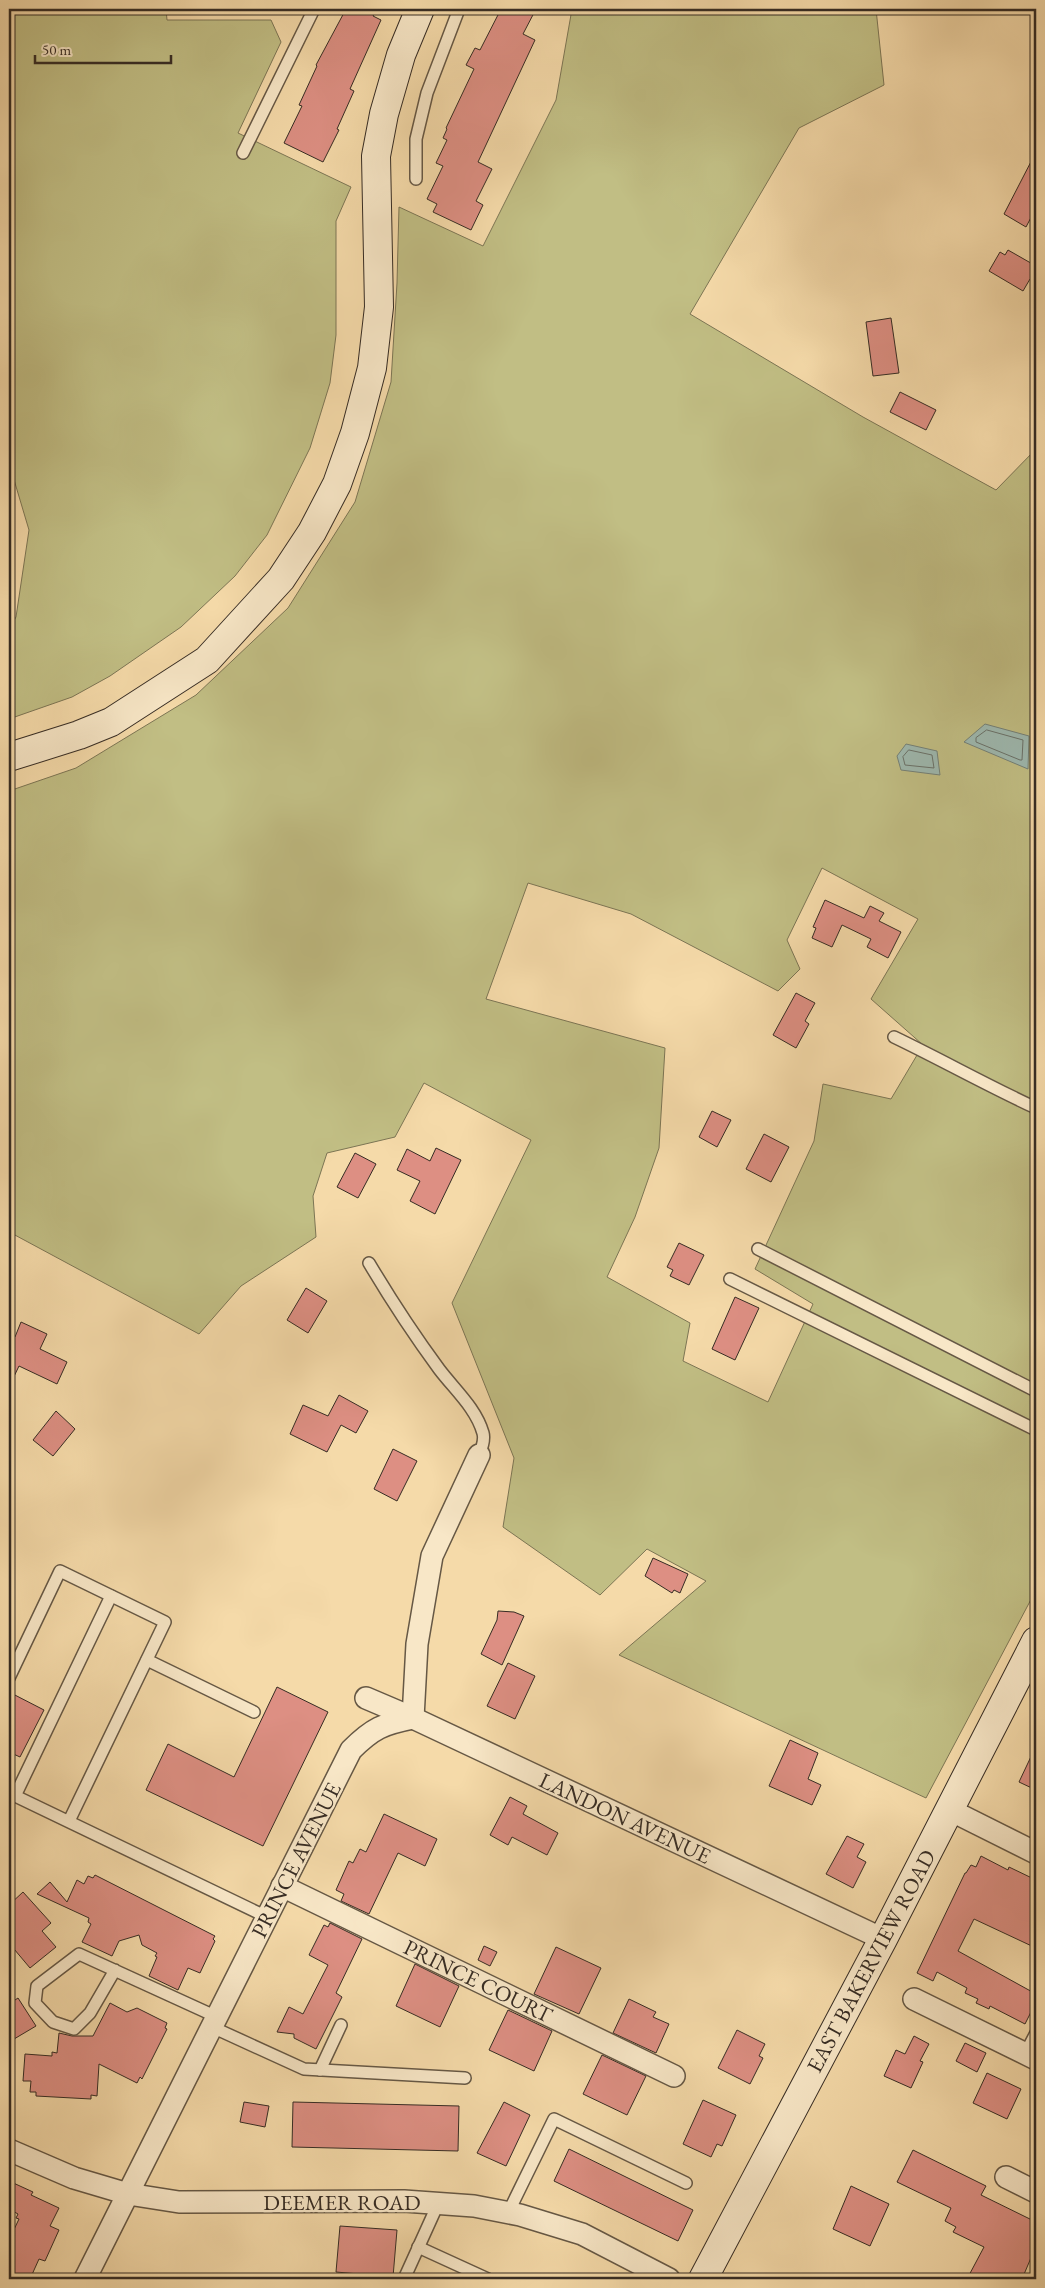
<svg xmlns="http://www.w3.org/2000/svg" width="1045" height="2288" viewBox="0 0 1045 2288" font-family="'EB Garamond',serif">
<rect width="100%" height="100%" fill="#f5daa9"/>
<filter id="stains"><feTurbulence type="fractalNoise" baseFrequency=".004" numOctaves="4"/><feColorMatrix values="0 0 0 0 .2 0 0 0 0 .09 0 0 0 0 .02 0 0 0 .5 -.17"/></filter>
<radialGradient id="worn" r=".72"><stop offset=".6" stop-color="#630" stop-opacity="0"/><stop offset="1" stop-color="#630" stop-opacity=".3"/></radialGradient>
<g fill="#c1be84" stroke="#7c7554" fill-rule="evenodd">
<polygon points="9,9 166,9 167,20 271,20 281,42 238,133 351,187 336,221 336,335 330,383 310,448 267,535 235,576 181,627 110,676 72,697 9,719 9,629 16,617 29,530 9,463"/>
<path d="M572,9H876L884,85L799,128L690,314L863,417L996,490L1036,449V1590L926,1798L619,1655L706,1581L647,1549L600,1595L503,1527L514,1458L452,1303L531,1140L424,1083L395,1137L327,1153L313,1196L316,1237L241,1286L199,1334L13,1234L9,1238V791L76,768L196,695L288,608L355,502L391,382L397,283L399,207L483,246L556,100ZM822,868L918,919L871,999L923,1045L891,1099L823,1084L814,1141L755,1269L813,1304L768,1402L683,1361L690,1323L607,1277L635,1217L659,1148L665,1048L486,999L528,883L631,914L778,991L800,969L787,940Z"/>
</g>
<g fill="#9eb9b0" stroke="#748178">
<polygon points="985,724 1029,736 1028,769 964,742"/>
<polygon points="906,744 937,751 940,775 901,770 897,756"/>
</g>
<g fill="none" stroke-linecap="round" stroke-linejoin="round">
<g stroke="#6a726a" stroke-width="1">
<polygon points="987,730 1023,740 1022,760 1020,760 976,742 976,738"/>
<polygon points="909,750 932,755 934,768 905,765 903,757"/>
</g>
</g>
<g fill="#dd8f83" stroke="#362c24">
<polygon points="346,9 377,9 373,16 381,20 350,89 354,91 337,129 339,130 323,162 284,143 302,106 299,105 317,66 316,65"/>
<polygon points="501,9 536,9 523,34 535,40 478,162 492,169 476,201 483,205 471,230 433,212 437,204 427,199 443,166 436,163 447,140 443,138 447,129 446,128 474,69 466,65 475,48 480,50"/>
<polygon points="1036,152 1036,208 1026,227 1004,214"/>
<polygon points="1008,250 1036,266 1036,283 1030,279 1023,291 989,271 1000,252 1005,255"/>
<polygon points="891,318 899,373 873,376 866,322"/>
<polygon points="900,392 936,410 926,430 890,412"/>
<polygon points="825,900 864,918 870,906 884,913 879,921 901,932 888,958 867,947 871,939 842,925 832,947 812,938 816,928 813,927"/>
<polygon points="796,993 815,1003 805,1021 809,1024 796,1048 773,1035"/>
<polygon points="712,1111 731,1120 717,1147 699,1137"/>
<polygon points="764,1134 789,1147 771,1182 746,1169"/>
<polygon points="436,1148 461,1160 435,1214 410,1201 420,1181 397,1170 407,1149 430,1161"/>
<polygon points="355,1153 376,1164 358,1198 337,1187"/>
<polygon points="679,1243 704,1255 689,1285 670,1276 673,1270 667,1267"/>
<polygon points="306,1288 327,1301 308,1333 287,1320"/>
<polygon points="735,1297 759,1308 735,1360 712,1349"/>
<polygon points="21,1322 47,1334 40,1349 67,1362 57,1384 19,1366 9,1387 9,1334 15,1337"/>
<polygon points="339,1395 368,1411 356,1433 341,1425 327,1452 290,1434 303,1405 328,1416"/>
<polygon points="56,1411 75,1429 53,1456 33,1440"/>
<polygon points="393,1449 417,1461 397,1501 374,1489"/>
<polygon points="653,1558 688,1574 680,1593 674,1590 672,1593 645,1576"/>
<polygon points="498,1611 514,1612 524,1616 502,1665 481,1654 497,1620"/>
<polygon points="508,1663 535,1676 515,1719 487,1706"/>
<polygon points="277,1687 328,1712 263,1846 146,1790 168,1744 234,1777"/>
<polygon points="9,1692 44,1710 20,1757 9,1752"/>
<polygon points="790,1740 818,1753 808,1779 821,1785 812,1805 769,1786"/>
<polygon points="1036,1746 1036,1790 1019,1782"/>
<polygon points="510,1797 527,1806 523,1814 558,1833 547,1855 512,1837 508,1845 490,1835"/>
<polygon points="384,1814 437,1839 425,1866 398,1853 369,1914 341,1901 344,1894 336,1890 349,1861 353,1863 360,1849 366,1852"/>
<polygon points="847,1836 864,1844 857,1857 866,1862 853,1888 826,1874"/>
<polygon points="981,1856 1008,1870 1009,1867 1036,1880 1036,1948 974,1919 958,1951 1036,1994 1036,2002 1025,2024 990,2006 989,2009 976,2003 978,1999 965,1993 967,1988 937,1972 933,1981 917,1973 965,1873 966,1873 971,1865 976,1867"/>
<polygon points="95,1875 215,1936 213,1939 215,1941 200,1973 188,1968 178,1990 149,1976 157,1957 155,1956 157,1953 142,1945 139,1935 119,1941 112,1956 82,1942 91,1924 88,1922 89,1918 37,1894 50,1882 67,1902 77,1880 84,1884 88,1876 93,1878"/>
<polygon points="23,1892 51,1923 42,1931 56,1947 30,1968 9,1943 9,1905"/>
<polygon points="330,1923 362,1939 336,1993 342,1997 316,2049 294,2038 294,2034 277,2032 289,2007 303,2014 328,1965 309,1955 324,1925 328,1927"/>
<polygon points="484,1946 497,1952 490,1966 478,1960"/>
<polygon points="556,1947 601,1968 579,2014 534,1994"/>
<polygon points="415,1964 459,1986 440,2027 396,2006"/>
<polygon points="18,1998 36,2026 9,2042 9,2004"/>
<polygon points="629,1999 656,2012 653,2017 669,2024 656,2053 613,2033"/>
<polygon points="110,2003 127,2012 137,2008 167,2023 165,2028 167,2029 142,2079 140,2077 137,2083 99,2064 97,2096 91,2095 91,2099 36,2096 36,2092 30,2092 31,2081 23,2081 25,2054 52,2056 52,2052 57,2053 59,2033 72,2036 93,2036"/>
<polygon points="508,2010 552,2031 534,2071 489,2050"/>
<polygon points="737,2030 765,2044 759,2056 763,2058 750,2084 718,2068"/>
<polygon points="914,2036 929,2044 920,2061 923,2062 911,2088 884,2076 896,2050 905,2054"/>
<polygon points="965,2043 986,2053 977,2072 956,2061"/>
<polygon points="602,2055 646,2076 627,2115 583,2094"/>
<polygon points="987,2073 1021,2089 1007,2119 973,2103"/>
<polygon points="703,2100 736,2115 722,2146 717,2144 711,2157 683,2144"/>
<polygon points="244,2102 269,2106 265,2127 240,2122"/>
<polygon points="293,2102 459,2106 458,2151 292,2147"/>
<polygon points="504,2102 530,2115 506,2166 477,2153"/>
<polygon points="569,2149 693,2210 678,2241 554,2181"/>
<polygon points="913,2150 986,2186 981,2195 1036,2222 1036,2246 1022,2279 967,2279 984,2247 953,2232 956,2227 945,2221 951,2208 897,2182"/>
<polygon points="9,2181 33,2192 31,2195 59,2208 50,2226 59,2230 45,2261 39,2259 30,2279 9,2279 9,2240 19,2219 16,2218 18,2214 9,2209"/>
<polygon points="851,2186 889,2204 870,2246 833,2229"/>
<polygon points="340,2226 397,2230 393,2277 336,2272"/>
</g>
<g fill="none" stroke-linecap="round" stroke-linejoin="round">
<defs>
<g id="lane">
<polyline points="243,153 314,9"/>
<polyline points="416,179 416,139 427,93 459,9"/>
<path d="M894,1037C942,1060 988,1086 1036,1108"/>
<polyline points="758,1249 1036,1391"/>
<path d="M369,1263C391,1300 414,1335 439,1369C454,1389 476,1408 483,1433C485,1440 482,1448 479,1455"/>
<polyline points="730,1279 1036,1430"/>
<polyline points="147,1660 254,1712"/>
<polyline points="9,1678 60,1571 165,1622 69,1821"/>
<polyline points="9,1793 267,1917"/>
<polyline points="15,1796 111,1596"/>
<polyline points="115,1970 90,2013 74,2029 53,2022 35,2003 37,1986 79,1954 217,2017"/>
<polyline points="212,2027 304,2069 465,2078"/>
<polyline points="1025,2054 1036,2033"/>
<polyline points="320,2070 341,2025"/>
<polyline points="508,2213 554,2119 686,2183"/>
<polyline points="418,2247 488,2279"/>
<polyline points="404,2279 438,2204"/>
</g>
<g id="street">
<polyline points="366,1698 413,1718 883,1939"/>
<polyline points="950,1810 1036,1853"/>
<polyline points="282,1886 674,2076"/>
<polyline points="914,1999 1036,2059"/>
<polyline points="9,2150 74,2178 128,2194 179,2202 404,2201 474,2206 520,2215 582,2234 669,2279"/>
<polyline points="1006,2177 1036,2192"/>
<path d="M85,2279L351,1750C373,1728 383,1724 413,1718L417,1644L432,1556L479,1455"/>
</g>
<g id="secondary">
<polyline points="9,757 79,735 111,722 207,660 281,579 312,532 337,484 355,433 372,368 379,307 376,156 384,114 401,55 420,9"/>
<polyline points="703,2279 883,1939 1036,1641"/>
</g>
</defs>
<use href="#lane" stroke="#665845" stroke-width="14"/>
<use href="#street" stroke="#665845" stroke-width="24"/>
<use href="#secondary" stroke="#362c24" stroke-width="30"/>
<use href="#lane" stroke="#f8e7c7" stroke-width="11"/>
<use href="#street" stroke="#f8e7c7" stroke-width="21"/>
<use href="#secondary" stroke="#f8e7c7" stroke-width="28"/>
</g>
<g text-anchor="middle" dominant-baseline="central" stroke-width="4.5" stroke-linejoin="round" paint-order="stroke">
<g font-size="22" fill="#362c24" stroke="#f8e7c7">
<text transform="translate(625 1818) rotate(25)">LANDON AVENUE</text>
<text transform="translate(296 1860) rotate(-63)">PRINCE AVENUE</text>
<text transform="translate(871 1961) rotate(-62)">EAST BAKERVIEW ROAD</text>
<text transform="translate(478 1981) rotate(26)">PRINCE COURT</text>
<text x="342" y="2202">DEEMER ROAD</text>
</g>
</g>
<rect width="1045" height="2288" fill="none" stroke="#f5daa9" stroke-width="30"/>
<rect x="10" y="10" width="1025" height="2268" fill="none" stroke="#362c24" stroke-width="2.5"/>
<rect x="15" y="15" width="1015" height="2258" fill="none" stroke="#362c24"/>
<path d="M35 55v8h136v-8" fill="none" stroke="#362c24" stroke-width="2.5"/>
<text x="42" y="55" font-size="15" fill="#362c24" stroke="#f8e7c7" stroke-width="4" paint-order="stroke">50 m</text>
<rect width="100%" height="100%" filter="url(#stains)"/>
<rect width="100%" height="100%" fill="url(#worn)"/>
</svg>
